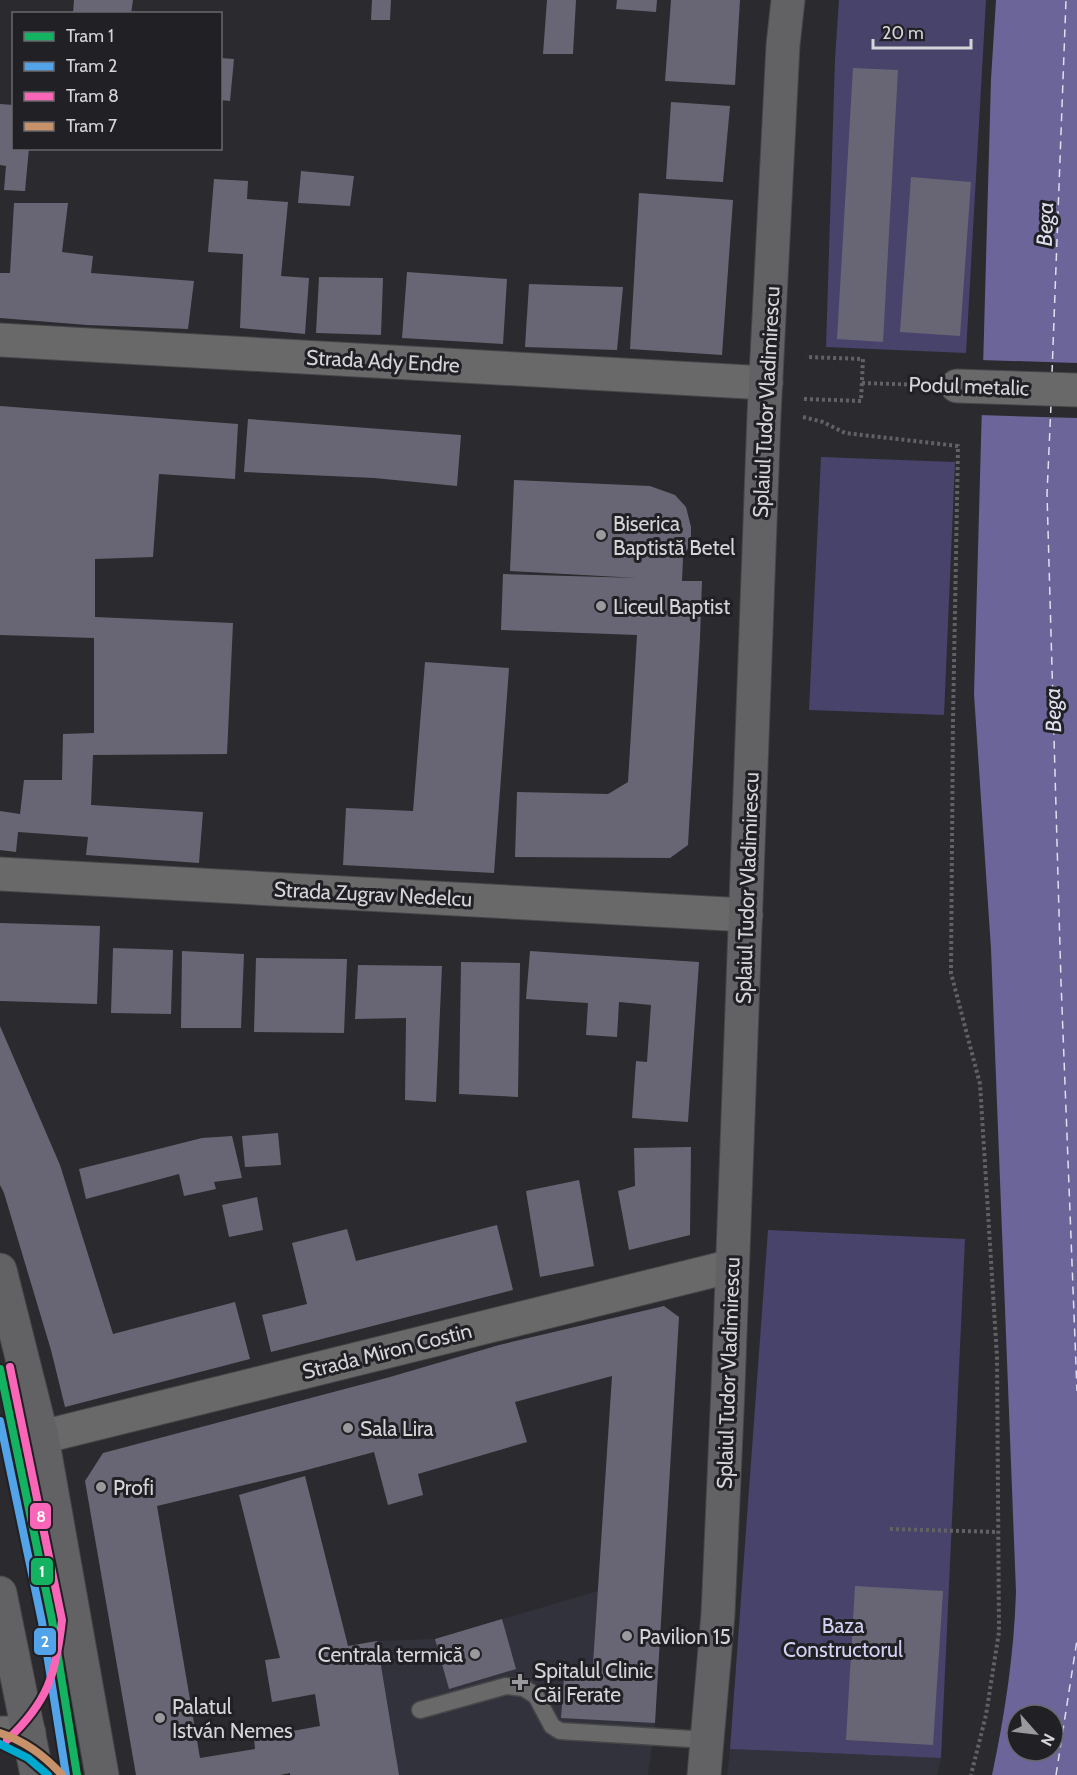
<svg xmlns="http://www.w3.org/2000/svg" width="1077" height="1775" viewBox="0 0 1077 1775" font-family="Cabin,sans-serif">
<rect width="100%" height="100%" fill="#2b2a2e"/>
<g fill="#32323c">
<polygon points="598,1591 662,1595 655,1723 648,1775 290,1775 290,1773 396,1755 377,1641 435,1639"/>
<polygon points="730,1749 941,1758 937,1775 727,1775"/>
</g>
<g fill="#48436b">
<polygon points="839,0 986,0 966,353 826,347 835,59"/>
<polygon points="821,457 955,462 944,715 809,710"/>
<polygon points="768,1230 965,1239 941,1758 730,1749"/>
</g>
<path fill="#6b6599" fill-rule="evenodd" d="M996,0H1077V1775H992C1005,1714 1014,1654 1016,1592L991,949L974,694L991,79ZM1017,1715H1053V1751H1017Z"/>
<polygon fill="#2b2a2e" points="980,360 1077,363 1077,418 979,415"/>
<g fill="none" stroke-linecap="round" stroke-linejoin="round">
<g stroke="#dfdff0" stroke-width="1.5" stroke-dasharray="8 6" stroke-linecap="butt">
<polyline points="1052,373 1066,0"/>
<polyline points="1051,405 1047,494 1061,982 1077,1391"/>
<polyline points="1056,1775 1077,1640"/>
</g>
</g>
<g fill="#686674">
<polygon points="74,0 133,0 131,14 73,14"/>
<polygon points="372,0 391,0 390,20 371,20"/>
<polygon points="547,0 576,0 573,54 543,54"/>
<polygon points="617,0 657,0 656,12 616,9"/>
<polygon points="671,0 740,0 735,85 665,81"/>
<polygon points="220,58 234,59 230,101 220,100"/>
<polygon points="853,68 898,70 883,342 837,339"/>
<polygon points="671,102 730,106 723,182 666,179"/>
<polygon points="0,104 14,105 14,148 29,148 25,191 4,190 6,166 0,165"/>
<polygon points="301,171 354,176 350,206 298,203"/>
<polygon points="911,177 971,182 960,336 900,332"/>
<polygon points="214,179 248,181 247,199 288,202 281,276 309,278 305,334 240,328 243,254 208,252"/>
<polygon points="639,193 733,200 722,355 630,349"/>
<polygon points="14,203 68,203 62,252 93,256 91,273 194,281 188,329 87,325 0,318 0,273 10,273"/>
<polygon points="407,272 507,279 503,344 402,338"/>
<polygon points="319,277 383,278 381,335 316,333"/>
<polygon points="529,284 623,287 617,350 525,347"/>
<polygon points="0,406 238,424 235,479 159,474 153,557 95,559 95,617 233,623 227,754 93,755 91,805 203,812 199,863 86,855 88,837 18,832 16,852 0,850 0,811 20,814 24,780 62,780 63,734 94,733 94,638 0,635"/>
<polygon points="248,419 461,435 457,486 374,478 244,472"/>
<polygon points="514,480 650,486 675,495 686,507 691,527 691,542 683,558 682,581 702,581 700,638 688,845 670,858 515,857 517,792 608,794 628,782 637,635 501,630 503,574 638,578 510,571"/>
<polygon points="425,662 509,668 494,873 343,865 346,808 413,811"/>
<polygon points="0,923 100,926 97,1004 0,1001"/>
<polygon points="113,948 173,950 171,1014 111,1013"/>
<polygon points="182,951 244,954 241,1028 181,1028"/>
<polygon points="530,951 699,962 688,1122 632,1118 636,1061 647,1062 651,1005 619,1002 617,1037 586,1035 588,1003 526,999"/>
<polygon points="256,958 347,959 344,1033 254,1032"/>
<polygon points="461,962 520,963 518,1097 459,1094"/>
<polygon points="358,965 442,966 436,1102 405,1100 406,1018 355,1019"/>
<polygon points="0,1026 60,1165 113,1334 235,1302 250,1359 65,1407 51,1350 4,1193 0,1185"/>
<polygon points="278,1133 281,1165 245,1167 242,1136"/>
<polygon points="232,1136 242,1178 214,1182 216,1189 184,1196 179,1174 86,1199 79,1169 202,1138"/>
<polygon points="691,1147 690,1235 629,1250 618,1191 635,1186 634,1148"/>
<polygon points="579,1180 594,1266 540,1277 526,1191"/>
<polygon points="257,1197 263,1230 229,1237 222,1205"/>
<polygon points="497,1225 513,1290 271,1352 262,1315 307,1304 292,1243 347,1229 356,1261"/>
<polygon points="664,1306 679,1317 655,1723 561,1718 564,1678 592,1679 612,1376 515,1402 527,1442 418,1474 423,1495 388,1505 374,1452 303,1471 157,1506 200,1758 255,1749 254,1738 320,1726 315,1694 272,1702 265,1660 280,1658 239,1495 305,1476 348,1646 377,1641 399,1775 290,1775 290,1773 280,1775 136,1775 85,1481 103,1453 390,1377 499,1345"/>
<polygon points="855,1586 943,1591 933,1745 846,1740"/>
<polygon points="502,1619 516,1669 449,1689 435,1639"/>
</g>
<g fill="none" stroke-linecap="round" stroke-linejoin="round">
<defs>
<polyline id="lane" points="420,1710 506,1686 524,1688 536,1696 552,1726 560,1731 708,1740"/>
<g id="street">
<polyline points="0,340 766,383"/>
<polyline points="957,386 1077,390"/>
<polyline points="0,874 746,915"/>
<polyline points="42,1437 732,1266"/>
<polyline points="0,1733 29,1733"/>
</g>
<g id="secondary">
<polyline points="0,1270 42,1437 102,1775"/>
<polyline points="0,1593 37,1775"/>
<polyline points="704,1775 718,1614 728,1388 764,415 783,45 788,0"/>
</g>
</defs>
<use href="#lane" stroke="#464649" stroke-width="19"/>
<use href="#street" stroke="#464649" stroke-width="35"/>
<use href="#secondary" stroke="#464649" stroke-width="35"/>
<g stroke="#626164" stroke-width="4" stroke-dasharray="3 3" stroke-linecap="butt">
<polyline points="862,383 926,385"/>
<polyline points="804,399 861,401 863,359 806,357"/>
<polyline points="803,417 823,422 845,433 958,446 953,720 951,973 980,1084 997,1357 999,1632 986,1715 971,1775"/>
<polyline points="890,1529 998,1532"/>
</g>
<use href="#lane" stroke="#69696a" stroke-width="16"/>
<use href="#street" stroke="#69696a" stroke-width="33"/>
<use href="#secondary" stroke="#626164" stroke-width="33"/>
<defs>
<polyline id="tram-1" points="0,1369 52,1620 77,1775"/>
<polyline id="tram-2" points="0,1421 42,1622 66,1775"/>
<path id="tram-3" d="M7,1740C48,1702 56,1674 62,1620L10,1367"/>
<path id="tram-4" d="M0,1733C25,1741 45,1756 62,1775"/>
<polyline id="tram-5" points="0,1744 28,1758 48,1775"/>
</defs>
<use href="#tram-1" stroke="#202025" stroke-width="12"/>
<use href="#tram-2" stroke="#202025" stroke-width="12"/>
<use href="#tram-3" stroke="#202025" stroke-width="12"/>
<use href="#tram-4" stroke="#202025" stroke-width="12"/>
<use href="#tram-5" stroke="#202025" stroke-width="12"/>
<use href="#tram-1" stroke="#13b361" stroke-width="8"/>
<use href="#tram-2" stroke="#53a3e8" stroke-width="8"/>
<use href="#tram-3" stroke="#fa66b7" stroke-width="8"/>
<use href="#tram-4" stroke="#c7916a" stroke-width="8"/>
<use href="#tram-5" stroke="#00a9ce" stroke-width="8"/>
</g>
<g fill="#9a999d" stroke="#202025" stroke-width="2">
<circle cx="601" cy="535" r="6"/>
<circle cx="601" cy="606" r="6"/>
<circle cx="348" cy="1428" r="6"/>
<circle cx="101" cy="1487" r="6"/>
<circle cx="627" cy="1636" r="6"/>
<circle cx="475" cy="1654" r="6"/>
<path d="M517 1673h6v6h6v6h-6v6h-6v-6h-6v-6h6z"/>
<circle cx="160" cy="1718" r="6"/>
</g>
<g text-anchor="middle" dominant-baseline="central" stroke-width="6" stroke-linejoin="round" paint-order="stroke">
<g font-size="21" fill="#d5d5d9" stroke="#202025">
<text transform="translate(383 361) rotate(3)">Strada Ady Endre</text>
<text transform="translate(969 386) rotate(2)">Podul metalic</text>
<text transform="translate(766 402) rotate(-87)">Splaiul Tudor Vladimirescu</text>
<text transform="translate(747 888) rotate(-88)">Splaiul Tudor Vladimirescu</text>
<text transform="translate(373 894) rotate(3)">Strada Zugrav Nedelcu</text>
<text transform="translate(387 1351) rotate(-14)">Strada Miron Costin</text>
<text transform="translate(728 1373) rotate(-88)">Splaiul Tudor Vladimirescu</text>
</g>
<g font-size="21" fill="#d5d5d9" stroke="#202025" text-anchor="start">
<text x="613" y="523">Biserica<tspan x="613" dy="24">Baptistă Betel</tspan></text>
<text x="613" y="606">Liceul Baptist</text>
<text x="360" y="1428">Sala Lira</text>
<text x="113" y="1487">Profi</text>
<text x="639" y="1636">Pavilion 15</text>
<text x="463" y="1654" text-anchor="end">Centrala termică</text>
<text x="534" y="1670">Spitalul Clinic<tspan x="534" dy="24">Căi Ferate</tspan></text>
<text x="172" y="1706">Palatul<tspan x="172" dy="24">István Nemes</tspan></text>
</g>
<g font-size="21" fill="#d3d1f3" stroke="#202025">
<text x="843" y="1625">Baza<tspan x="843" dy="24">Constructorul</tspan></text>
</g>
<g font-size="22" font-style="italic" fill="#dfdff0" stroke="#202025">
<text transform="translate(1045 224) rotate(-88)">Bega</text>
<text transform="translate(1053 710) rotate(-92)">Bega</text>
</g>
</g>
<g stroke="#202025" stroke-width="2">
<rect x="29" y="1502" width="23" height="28" rx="6" fill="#fa66b7"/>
<rect x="30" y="1557" width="24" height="29" rx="6" fill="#13b361"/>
<rect x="33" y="1627" width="24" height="29" rx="6" fill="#53a3e8"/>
</g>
<g font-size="16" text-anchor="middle" font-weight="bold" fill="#fff">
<text x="41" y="1522">8</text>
<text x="42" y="1577">1</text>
<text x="45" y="1647">2</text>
</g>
<rect x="12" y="12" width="210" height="138" fill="#202025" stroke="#68686d" stroke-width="1.5"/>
<rect x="24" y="32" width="30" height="9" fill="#13b361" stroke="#68686d" stroke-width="1.5"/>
<text x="66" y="42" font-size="18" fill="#d5d5d9">Tram 1</text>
<rect x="24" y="62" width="30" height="9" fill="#53a3e8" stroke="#68686d" stroke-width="1.5"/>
<text x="66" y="72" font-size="18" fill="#d5d5d9">Tram 2</text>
<rect x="24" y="92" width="30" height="9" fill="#fa66b7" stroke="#68686d" stroke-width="1.5"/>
<text x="66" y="102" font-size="18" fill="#d5d5d9">Tram 8</text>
<rect x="24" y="122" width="30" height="9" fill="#c7916a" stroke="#68686d" stroke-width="1.5"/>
<text x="66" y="132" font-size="18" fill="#d5d5d9">Tram 7</text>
<g transform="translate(1035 1733) rotate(118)"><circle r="28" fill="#202025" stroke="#68686d" stroke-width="1.5"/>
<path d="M0-4.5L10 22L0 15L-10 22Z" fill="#9a999d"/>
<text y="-9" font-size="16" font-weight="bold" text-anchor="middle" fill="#d5d5d9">N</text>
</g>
<path d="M873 39v9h98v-9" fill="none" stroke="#d5d5d9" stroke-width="3"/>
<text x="882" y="39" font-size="18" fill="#d5d5d9" stroke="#202025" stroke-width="4.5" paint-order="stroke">20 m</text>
</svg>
